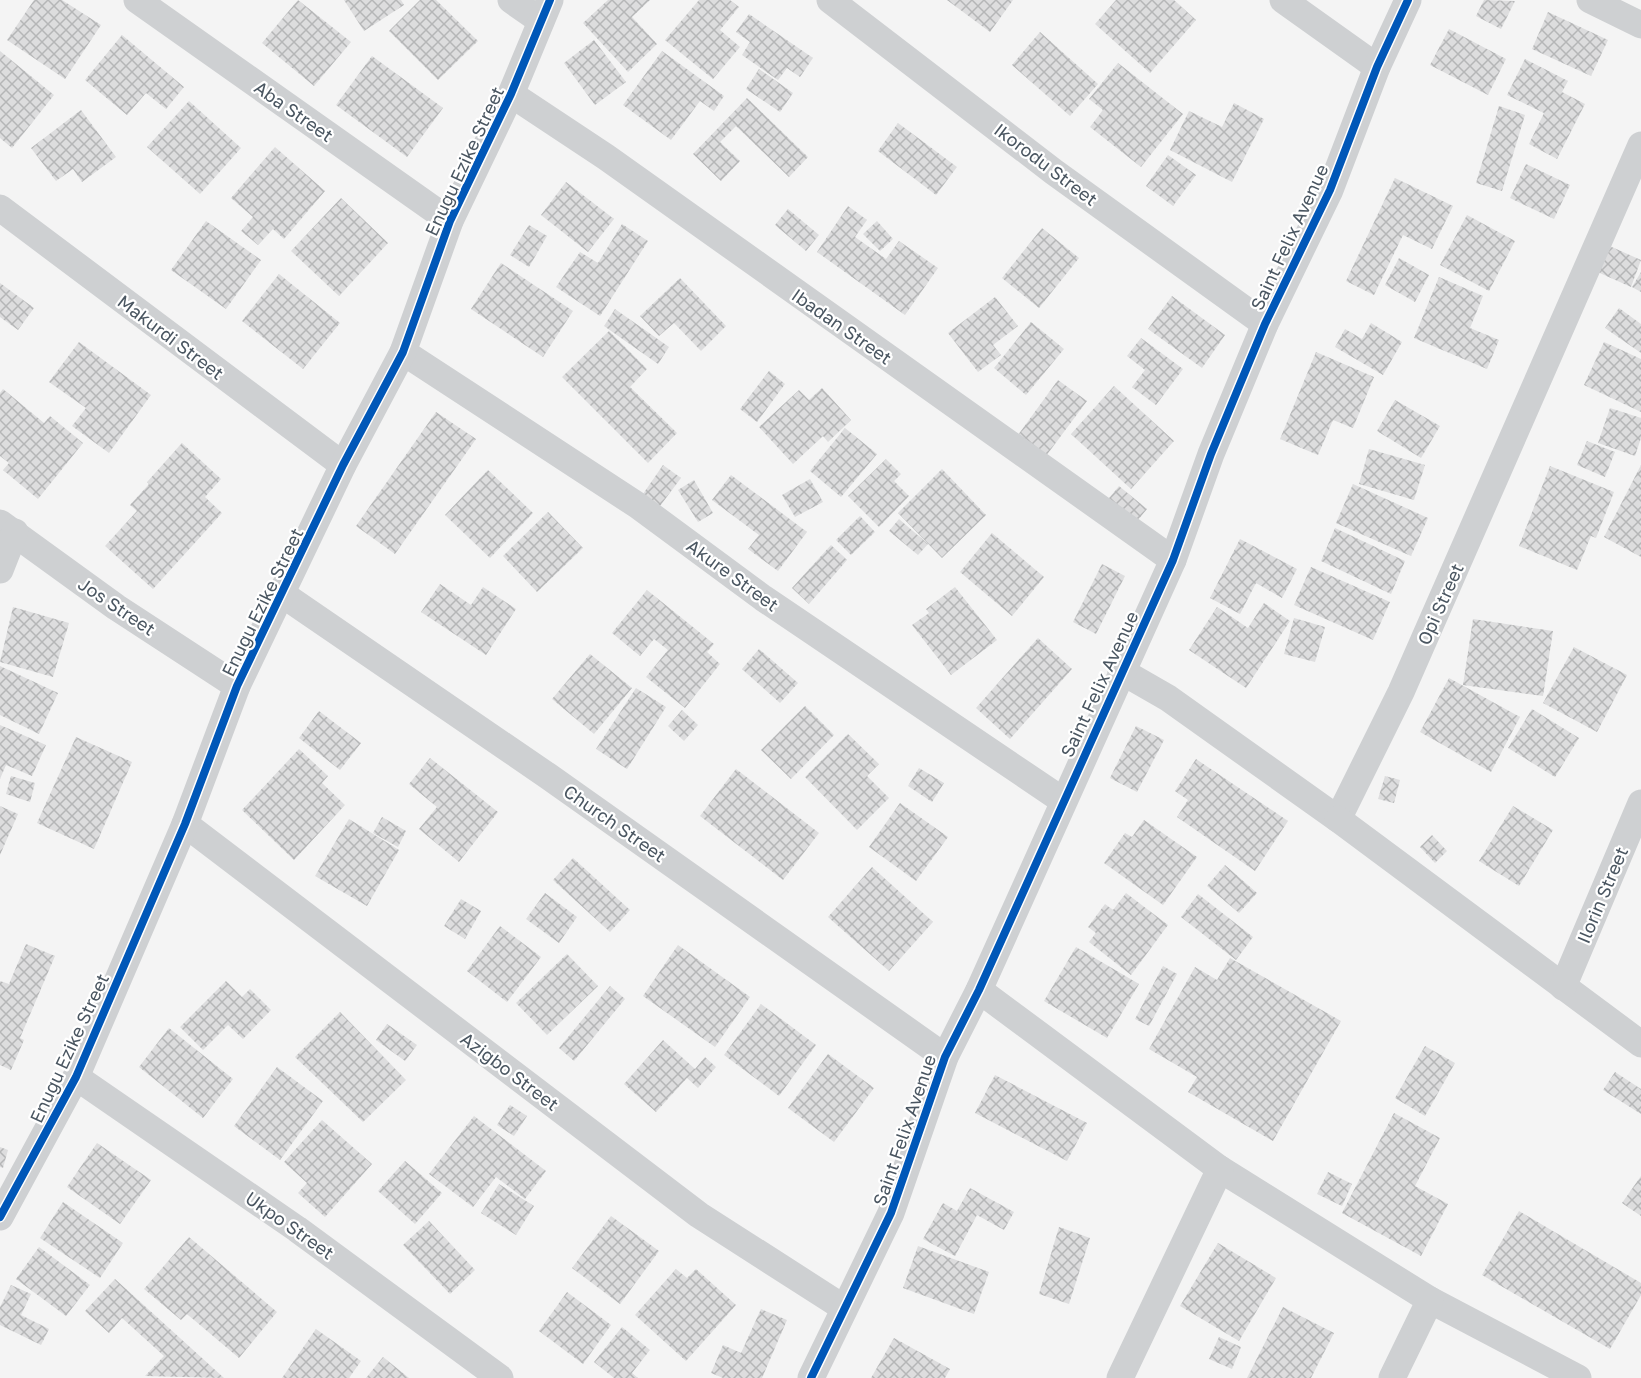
<svg xmlns="http://www.w3.org/2000/svg" width="1641" height="1378" viewBox="0 0 1641 1378" font-family="'Golos Text',sans-serif">
<defs>
<pattern id="building-cross-hatch" width="8" height="8" patternUnits="userSpaceOnUse" patternTransform="scale(1.5)"><rect width="8" height="8" fill="#ddddde"/><path d="M0 0l8 8M0 8l8-8" fill="none" stroke="#b5b6b7"/></pattern>
</defs>
<rect width="100%" height="100%" fill="#f4f4f4"/>
<g fill="url(#building-cross-hatch)">
<polygon points="34,0 62,0 101,25 65,79 7,40"/>
<polygon points="298,0 351,42 314,86 262,43"/>
<polygon points="344,0 401,0 404,5 364,31"/>
<polygon points="420,0 436,0 478,41 438,80 389,31"/>
<polygon points="608,0 650,0 632,17 657,44 628,72 583,23"/>
<polygon points="699,0 730,0 739,7 720,30 740,47 713,79 665,40"/>
<polygon points="947,0 1013,0 990,32"/>
<polygon points="1116,0 1174,0 1196,20 1150,73 1095,24"/>
<polygon points="1484,0 1515,1 1501,29 1476,16"/>
<polygon points="1548,12 1608,40 1591,76 1532,49"/>
<polygon points="749,14 813,58 800,77 787,68 778,80 742,55 750,42 736,32"/>
<polygon points="1449,29 1506,59 1488,95 1430,65"/>
<polygon points="1040,32 1098,84 1070,116 1012,65"/>
<polygon points="122,35 184,87 166,109 146,93 127,115 85,80"/>
<polygon points="594,40 626,82 595,105 564,63"/>
<polygon points="0,51 54,95 12,148 0,138"/>
<polygon points="662,51 724,96 714,111 700,101 671,140 623,105"/>
<polygon points="372,56 443,108 407,157 336,105"/>
<polygon points="1525,59 1568,81 1562,92 1585,104 1557,159 1529,144 1544,113 1507,95"/>
<polygon points="1118,63 1183,114 1141,167 1090,127 1103,110 1089,99"/>
<polygon points="759,69 793,93 780,112 746,89"/>
<polygon points="747,98 808,157 789,177 736,126 720,142 740,161 721,181 693,154"/>
<polygon points="189,101 241,148 200,194 147,147"/>
<polygon points="1234,103 1264,119 1232,182 1170,150 1189,111 1222,127"/>
<polygon points="1499,106 1525,115 1502,191 1476,183"/>
<polygon points="81,110 116,157 82,182 73,169 56,181 31,148"/>
<polygon points="898,123 957,167 936,195 878,151"/>
<polygon points="275,147 325,191 284,239 273,229 258,245 241,231 253,217 231,198"/>
<polygon points="1168,155 1196,175 1173,206 1146,186"/>
<polygon points="1526,164 1570,185 1554,219 1510,198"/>
<polygon points="1395,178 1453,206 1432,249 1403,235 1374,295 1346,281"/>
<polygon points="566,182 614,219 588,252 541,215"/>
<polygon points="341,198 388,243 339,296 291,251"/>
<polygon points="848,206 867,220 855,237 886,259 899,241 938,268 905,315 817,252"/>
<polygon points="788,209 819,235 806,251 775,225"/>
<polygon points="1467,215 1515,241 1489,291 1440,265"/>
<polygon points="206,221 261,260 226,309 171,270"/>
<polygon points="877,221 893,239 880,251 863,234"/>
<polygon points="622,224 648,241 600,316 556,287 580,252 598,263"/>
<polygon points="529,225 547,236 529,267 510,255"/>
<polygon points="1042,228 1079,258 1039,308 1002,278"/>
<polygon points="1605,244 1641,260 1631,287 1593,270"/>
<polygon points="1399,258 1429,275 1415,302 1385,285"/>
<polygon points="501,263 573,311 543,357 471,309"/>
<polygon points="1641,272 1641,292 1632,287"/>
<polygon points="279,274 340,323 303,369 242,321"/>
<polygon points="1439,277 1483,296 1470,328 1499,340 1487,369 1414,338"/>
<polygon points="680,278 726,326 701,351 674,323 659,336 640,316"/>
<polygon points="0,283 34,308 18,330 0,317"/>
<polygon points="1172,296 1225,335 1202,368 1148,329"/>
<polygon points="995,297 1018,326 993,345 1001,355 978,372 948,333"/>
<polygon points="1619,308 1641,324 1641,353 1605,328"/>
<polygon points="615,309 669,347 658,364 604,326"/>
<polygon points="1031,322 1064,349 1026,395 994,368"/>
<polygon points="1371,323 1402,342 1383,375 1335,347 1345,329 1362,339"/>
<polygon points="609,331 647,369 630,387 677,433 648,463 562,377"/>
<polygon points="1141,338 1183,369 1156,405 1132,387 1145,370 1127,356"/>
<polygon points="79,342 151,395 109,453 72,426 86,408 49,382"/>
<polygon points="1604,342 1641,359 1641,412 1584,385"/>
<polygon points="1316,352 1374,377 1353,428 1333,420 1318,455 1280,439"/>
<polygon points="769,371 785,384 757,422 740,409"/>
<polygon points="1058,380 1087,401 1043,460 1015,439"/>
<polygon points="1114,386 1174,441 1131,489 1071,434"/>
<polygon points="822,388 851,420 828,442 823,436 793,464 759,427 799,390 809,400"/>
<polygon points="3,389 44,423 50,416 83,443 38,499 3,470 9,463 0,456 0,393"/>
<polygon points="1395,400 1440,426 1421,458 1377,431"/>
<polygon points="1610,408 1641,418 1641,438 1635,456 1598,443"/>
<polygon points="436,412 476,439 395,554 356,526"/>
<polygon points="845,428 877,454 841,497 810,471"/>
<polygon points="1587,441 1615,452 1605,477 1577,465"/>
<polygon points="182,443 221,479 205,497 222,513 153,589 105,546 137,511 130,505 149,484 147,482"/>
<polygon points="1369,449 1425,465 1414,500 1359,484"/>
<polygon points="886,459 901,474 894,481 909,496 879,527 848,496"/>
<polygon points="663,465 681,478 660,506 643,494"/>
<polygon points="1641,465 1641,557 1604,537"/>
<polygon points="1550,466 1614,492 1596,538 1591,536 1577,570 1519,546"/>
<polygon points="942,469 986,515 942,558 898,513"/>
<polygon points="488,470 533,513 490,558 445,515"/>
<polygon points="731,475 807,532 778,571 748,549 759,535 712,500"/>
<polygon points="810,479 823,502 795,517 782,495"/>
<polygon points="694,480 713,513 698,522 678,490"/>
<polygon points="1353,484 1428,518 1411,556 1336,523"/>
<polygon points="1119,486 1147,509 1133,526 1105,503"/>
<polygon points="548,512 583,548 537,592 503,556"/>
<polygon points="860,516 875,532 851,555 836,540"/>
<polygon points="899,519 928,544 918,555 889,531"/>
<polygon points="1335,528 1405,561 1391,594 1321,561"/>
<polygon points="992,533 1044,577 1012,616 960,572"/>
<polygon points="1240,539 1297,569 1282,598 1256,583 1240,614 1210,598"/>
<polygon points="831,545 847,560 809,604 792,588"/>
<polygon points="1102,564 1125,576 1096,634 1073,622"/>
<polygon points="1311,567 1390,602 1373,640 1294,605"/>
<polygon points="440,584 471,605 483,587 516,609 486,655 421,612"/>
<polygon points="955,587 997,640 951,675 912,625 929,613 926,609"/>
<polygon points="647,590 714,644 707,652 720,664 685,708 646,677 668,650 654,639 640,656 612,633"/>
<polygon points="1264,603 1290,621 1246,688 1189,650 1217,607 1248,628"/>
<polygon points="13,607 69,623 53,677 0,662"/>
<polygon points="1294,618 1325,627 1315,662 1284,654"/>
<polygon points="1473,619 1553,631 1543,696 1463,685"/>
<polygon points="1038,638 1072,669 1010,739 976,708"/>
<polygon points="1574,647 1627,675 1597,732 1543,703"/>
<polygon points="759,649 798,683 780,703 742,669"/>
<polygon points="590,654 632,688 594,734 552,699"/>
<polygon points="0,666 58,693 39,734 0,715"/>
<polygon points="1449,678 1520,717 1491,772 1420,732"/>
<polygon points="636,688 666,707 627,769 596,749"/>
<polygon points="805,706 834,735 791,779 761,750"/>
<polygon points="1532,709 1579,738 1555,777 1508,748"/>
<polygon points="682,710 698,725 684,741 668,726"/>
<polygon points="319,711 361,743 340,770 299,738"/>
<polygon points="0,725 46,745 32,776 6,765 0,779"/>
<polygon points="1136,726 1164,740 1137,792 1110,778"/>
<polygon points="848,734 879,764 867,776 889,798 857,830 805,777"/>
<polygon points="76,737 132,762 94,849 37,823"/>
<polygon points="299,749 328,776 322,783 345,805 294,860 242,810"/>
<polygon points="430,758 498,812 459,862 419,829 437,807 409,784"/>
<polygon points="1196,759 1288,821 1255,871 1177,817 1188,800 1175,791"/>
<polygon points="919,768 944,783 932,802 908,786"/>
<polygon points="736,769 819,833 783,880 700,816"/>
<polygon points="11,776 35,783 30,802 6,794"/>
<polygon points="1385,776 1400,780 1394,803 1378,799"/>
<polygon points="900,803 948,837 916,881 869,847"/>
<polygon points="0,806 18,814 0,855"/>
<polygon points="1513,806 1553,830 1519,886 1479,861"/>
<polygon points="382,817 406,831 398,847 373,833"/>
<polygon points="349,819 399,850 367,906 315,876"/>
<polygon points="1144,820 1197,857 1163,905 1104,863 1125,833 1132,837"/>
<polygon points="1432,835 1447,851 1435,863 1420,847"/>
<polygon points="573,858 630,910 610,932 553,880"/>
<polygon points="1225,865 1257,893 1239,913 1207,886"/>
<polygon points="872,867 933,922 889,971 828,917"/>
<polygon points="545,893 577,917 559,943 526,919"/>
<polygon points="1126,893 1168,925 1131,975 1089,942 1096,933 1088,927 1105,904 1113,910"/>
<polygon points="1198,894 1253,937 1236,960 1181,917"/>
<polygon points="461,899 481,911 465,939 444,926"/>
<polygon points="500,926 541,957 507,1002 467,971"/>
<polygon points="26,944 55,956 20,1038 24,1040 11,1070 0,1065 0,981 9,984"/>
<polygon points="678,945 750,997 715,1047 643,996"/>
<polygon points="1076,947 1139,984 1107,1038 1044,1001"/>
<polygon points="567,954 598,986 547,1035 516,1003"/>
<polygon points="1230,958 1341,1021 1273,1141 1188,1092 1197,1077 1149,1049 1195,967 1217,980"/>
<polygon points="1163,966 1177,974 1149,1026 1135,1019"/>
<polygon points="226,981 242,997 250,989 271,1010 243,1039 228,1025 203,1050 180,1027"/>
<polygon points="610,986 625,999 574,1061 559,1048"/>
<polygon points="761,1004 816,1045 779,1096 724,1055"/>
<polygon points="340,1012 406,1080 363,1122 295,1057"/>
<polygon points="387,1024 417,1045 405,1061 376,1040"/>
<polygon points="169,1028 233,1079 203,1118 139,1067"/>
<polygon points="663,1040 695,1069 705,1057 716,1067 698,1088 687,1078 656,1112 624,1084"/>
<polygon points="1425,1046 1455,1063 1425,1116 1395,1098"/>
<polygon points="828,1054 874,1088 834,1142 788,1108"/>
<polygon points="277,1067 323,1101 280,1160 234,1126"/>
<polygon points="1615,1072 1641,1089 1641,1114 1603,1090"/>
<polygon points="995,1075 1087,1123 1067,1161 975,1113"/>
<polygon points="510,1105 527,1116 514,1136 497,1125"/>
<polygon points="1394,1113 1440,1138 1415,1186 1448,1204 1421,1256 1342,1213"/>
<polygon points="474,1116 546,1171 525,1199 496,1177 473,1207 429,1174"/>
<polygon points="322,1120 372,1164 325,1217 298,1193 307,1183 284,1162"/>
<polygon points="97,1143 151,1180 120,1224 67,1187"/>
<polygon points="0,1147 8,1150 3,1168 0,1167"/>
<polygon points="405,1161 442,1193 415,1224 378,1191"/>
<polygon points="1328,1172 1352,1184 1342,1206 1317,1194"/>
<polygon points="1641,1176 1641,1216 1622,1203"/>
<polygon points="499,1184 534,1206 516,1235 481,1213"/>
<polygon points="970,1188 1014,1212 1004,1230 977,1215 955,1256 923,1239 943,1203 957,1211"/>
<polygon points="63,1202 123,1243 100,1278 40,1238"/>
<polygon points="1519,1211 1641,1283 1641,1295 1610,1349 1482,1275"/>
<polygon points="611,1216 659,1251 620,1304 572,1268"/>
<polygon points="429,1221 475,1270 450,1294 403,1245"/>
<polygon points="1059,1227 1090,1238 1069,1304 1039,1294"/>
<polygon points="189,1237 277,1312 239,1358 187,1314 181,1320 144,1289"/>
<polygon points="1218,1243 1276,1278 1239,1341 1180,1306"/>
<polygon points="918,1246 989,1272 974,1314 903,1288"/>
<polygon points="39,1247 90,1285 66,1316 16,1279"/>
<polygon points="676,1269 687,1278 696,1269 736,1305 686,1361 635,1315"/>
<polygon points="115,1279 224,1378 145,1376 164,1356 122,1318 109,1333 85,1311"/>
<polygon points="11,1285 31,1294 21,1315 49,1329 41,1345 0,1325 0,1307"/>
<polygon points="567,1292 611,1325 583,1364 539,1331"/>
<polygon points="1283,1307 1334,1333 1311,1378 1247,1378"/>
<polygon points="761,1309 787,1320 762,1378 723,1378 711,1373 723,1345 741,1353"/>
<polygon points="622,1327 650,1350 632,1373 638,1378 614,1378 594,1362"/>
<polygon points="316,1329 361,1361 349,1378 282,1378"/>
<polygon points="1219,1337 1241,1347 1232,1369 1209,1359"/>
<polygon points="894,1338 950,1369 945,1378 871,1378"/>
<polygon points="383,1357 409,1378 366,1378"/>
</g>
<g fill="none" stroke-linecap="round" stroke-linejoin="round">
<g stroke="#ced0d2" stroke-width="27">
<polyline points="137,0 450,221"/>
<polyline points="511,0 541,21"/>
<polyline points="830,0 1054,172 1265,324"/>
<polyline points="1283,0 1377,67"/>
<polyline points="1590,0 1641,25"/>
<polyline points="511,94 606,157 1173,560"/>
<polyline points="0,208 343,465"/>
<polyline points="403,352 637,505 763,598 1062,800"/>
<polyline points="0,523 116,607 237,686"/>
<polyline points="0,570 15,532"/>
<polyline points="282,594 548,776 945,1057"/>
<polyline points="1121,671 1168,698 1338,819 1401,692 1641,145"/>
<polyline points="1338,819 1641,1044"/>
<polyline points="185,824 699,1215 844,1308"/>
<polyline points="1563,987 1641,803"/>
<polyline points="979,990 1220,1169 1430,1300 1578,1378"/>
<polyline points="76,1077 297,1229 500,1378"/>
<polyline points="0,1217 76,1077 185,824 237,686 343,465 403,352 450,221 511,94 550,0"/>
<polyline points="811,1378 891,1213 945,1057 979,990 1173,560 1211,454 1265,324 1330,190 1377,67 1408,0"/>
<polyline points="1120,1378 1220,1169"/>
<polyline points="1392,1378 1430,1300"/>
</g>
<defs>
<g id="cycleway">
<polyline points="0,1217 76,1077 185,824 237,686 343,465 403,352 450,221 511,94 550,0"/>
<polyline points="811,1378 891,1213 945,1057 979,990 1173,560 1211,454 1265,324 1330,190 1377,67 1408,0"/>
</g>
</defs>
<use href="#cycleway" stroke="#fff" stroke-width="11"/>
<use href="#cycleway" stroke="#0057b8" stroke-width="8"/>
</g>
<g text-anchor="middle" dominant-baseline="central" stroke-width="4.5" stroke-linejoin="round" paint-order="stroke">
<g font-size="18" fill="#4a5661" stroke="#fff">
<text transform="translate(294 111) rotate(35)">Aba Street</text>
<text transform="translate(464 161) rotate(-65)">Enugu Ezike Street</text>
<text transform="translate(1046 164) rotate(37)">Ikorodu Street</text>
<text transform="translate(1289 237) rotate(-65)">Saint Felix Avenue</text>
<text transform="translate(842 326) rotate(35)">Ibadan Street</text>
<text transform="translate(171 337) rotate(37)">Makurdi Street</text>
<text transform="translate(733 575) rotate(36)">Akure Street</text>
<text transform="translate(262 602) rotate(-64)">Enugu Ezike Street</text>
<text transform="translate(1440 604) rotate(-66)">Opi Street</text>
<text transform="translate(117 606) rotate(34)">Jos Street</text>
<text transform="translate(1099 684) rotate(-65)">Saint Felix Avenue</text>
<text transform="translate(615 823) rotate(35)">Church Street</text>
<text transform="translate(1602 895) rotate(-67)">Ilorin Street</text>
<text transform="translate(69 1048) rotate(-65)">Enugu Ezike Street</text>
<text transform="translate(510 1071) rotate(37)">Azigbo Street</text>
<text transform="translate(904 1130) rotate(-71)">Saint Felix Avenue</text>
<text transform="translate(290 1225) rotate(35)">Ukpo Street</text>
</g>
</g>
</svg>
